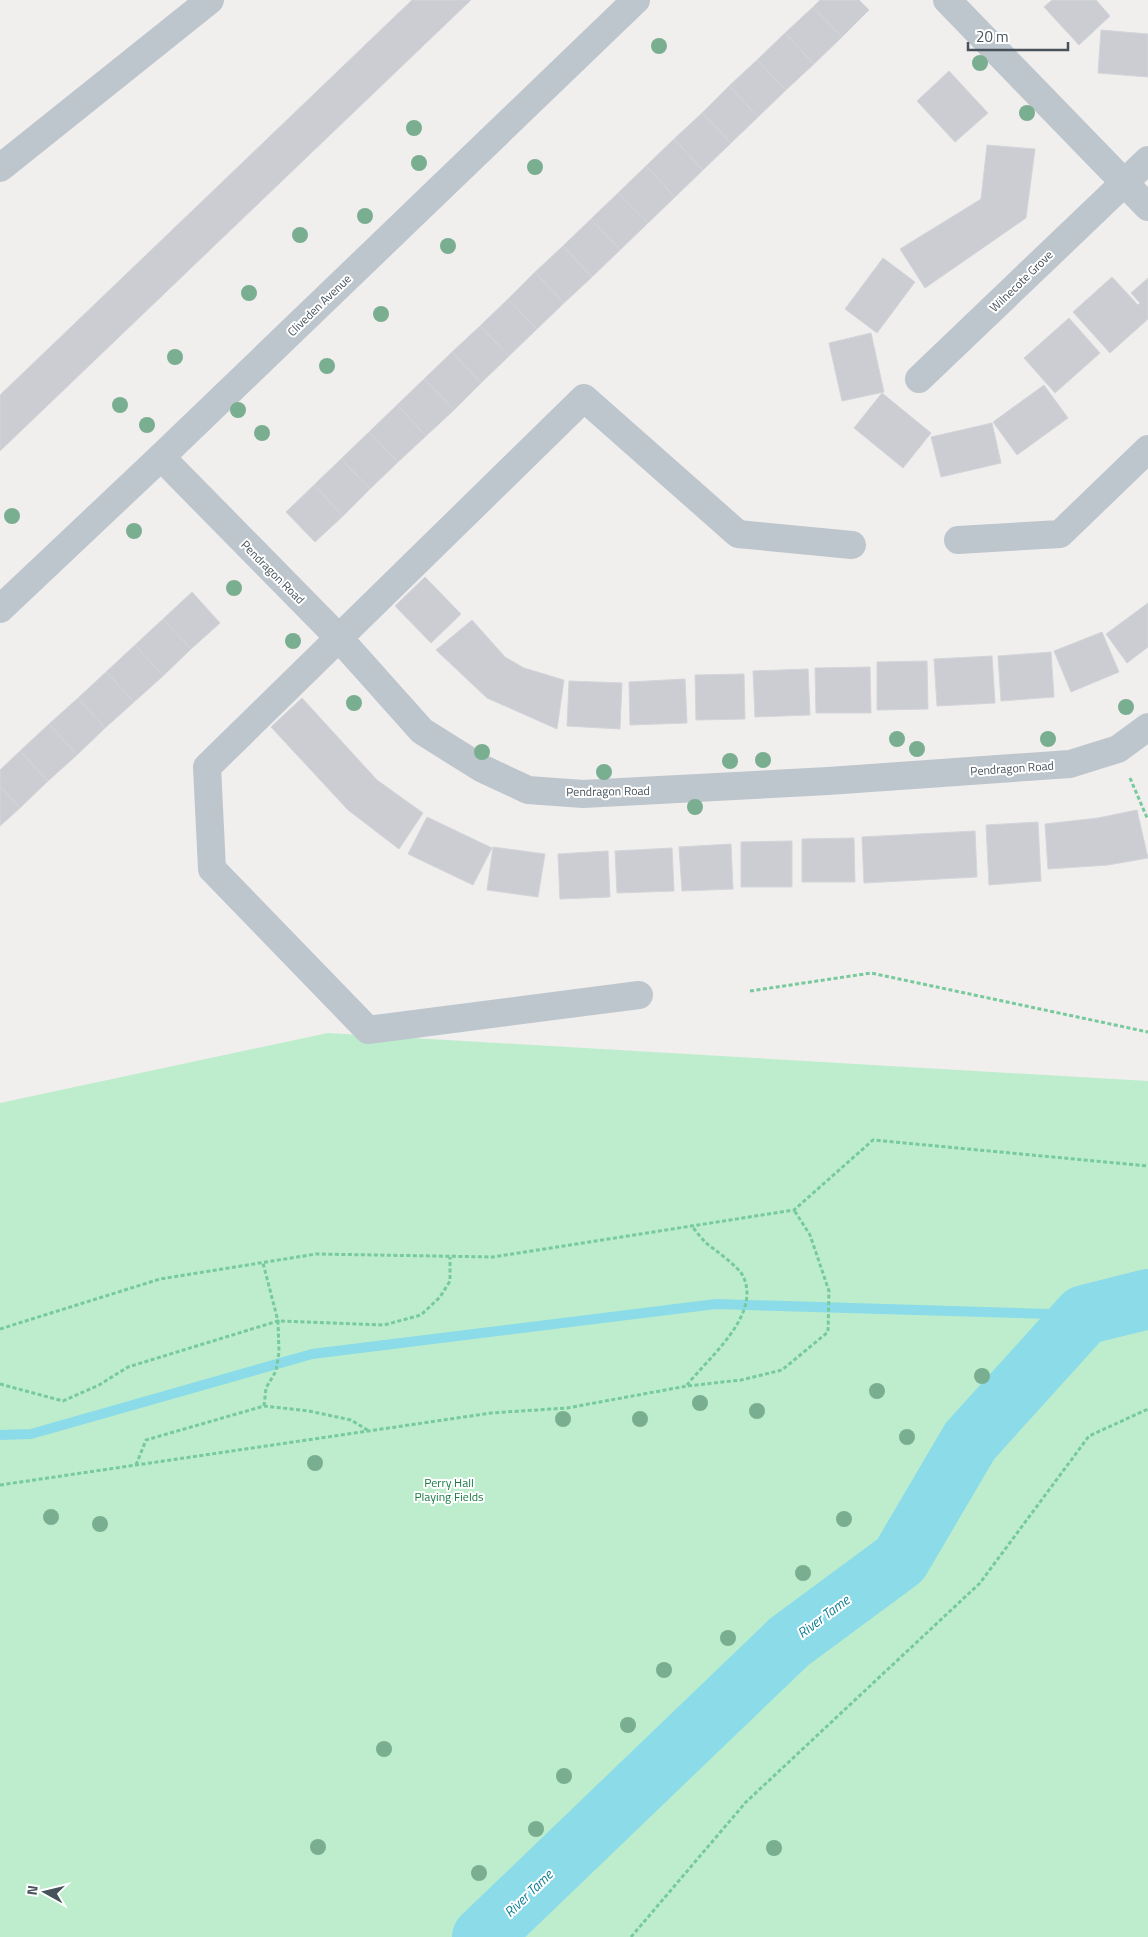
<svg xmlns="http://www.w3.org/2000/svg" width="1148" height="1937" viewBox="0 0 1148 1937" font-family="'Titillium Web',sans-serif">
<rect width="100%" height="100%" fill="#f1eeee"/>
<polygon fill="#bdedcd" points="328,1033 1148,1081 1148,1937 0,1937 0,1103"/>
<g fill="none" stroke-linecap="round" stroke-linejoin="round">
<polyline stroke="#8bdbe9" stroke-width="10" points="0,1435 31,1434 312,1354 716,1304 1084,1315"/>
<polyline stroke="#8bdbe9" stroke-width="60" points="482,1937 789,1642 900,1560 970,1441 1084,1315 1148,1299"/>
</g>
<g fill="#cbcdd3" stroke="#d2d5d9">
<polygon points="412,0 471,0 0,451 0,395"/>
<polygon points="820,0 859,0 869,10 842,37 813,7"/>
<polygon points="1052,0 1096,0 1110,16 1079,45 1044,7"/>
<polygon points="813,7 842,37 814,64 785,33"/>
<polygon points="1101,30 1148,34 1148,77 1098,73"/>
<polygon points="785,33 814,64 786,90 757,60"/>
<polygon points="757,60 786,90 758,117 729,86"/>
<polygon points="949,71 988,113 955,142 917,101"/>
<polygon points="729,86 758,117 731,143 702,113"/>
<polygon points="702,113 731,143 703,170 674,139"/>
<polygon points="674,139 703,170 675,197 646,166"/>
<polygon points="987,145 1035,149 1026,218 925,288 900,249 981,199"/>
<polygon points="646,166 675,197 648,223 618,193"/>
<polygon points="618,193 648,223 620,250 591,219"/>
<polygon points="591,219 620,250 592,277 563,246"/>
<polygon points="563,246 592,277 564,303 535,272"/>
<polygon points="883,258 915,282 877,333 845,309"/>
<polygon points="535,272 564,303 537,329 508,299"/>
<polygon points="1112,277 1138,305 1140,303 1131,293 1148,278 1148,319 1110,353 1073,312"/>
<polygon points="508,299 537,329 509,356 480,326"/>
<polygon points="1069,318 1100,353 1055,393 1024,358"/>
<polygon points="480,326 509,356 481,383 452,352"/>
<polygon points="871,333 884,392 842,401 829,343"/>
<polygon points="452,352 481,383 454,410 424,379"/>
<polygon points="424,379 454,410 426,436 397,405"/>
<polygon points="1044,385 1068,418 1017,455 993,422"/>
<polygon points="882,393 931,433 903,468 854,428"/>
<polygon points="397,405 426,436 398,462 369,432"/>
<polygon points="992,423 1001,463 941,477 931,437"/>
<polygon points="369,432 398,462 370,489 341,459"/>
<polygon points="341,459 370,489 343,516 314,485"/>
<polygon points="314,485 343,516 315,542 286,512"/>
<polygon points="425,577 461,614 431,643 395,606"/>
<polygon points="192,592 220,623 191,649 163,619"/>
<polygon points="1148,603 1148,647 1127,663 1106,634"/>
<polygon points="163,619 191,649 163,676 135,645"/>
<polygon points="472,620 505,657 524,668 564,680 557,729 487,698 436,650"/>
<polygon points="1102,632 1119,672 1071,692 1054,651"/>
<polygon points="135,645 163,676 134,702 106,672"/>
<polygon points="1051,652 1054,697 1001,701 998,656"/>
<polygon points="992,656 995,703 937,706 934,659"/>
<polygon points="927,661 928,709 877,710 877,662"/>
<polygon points="870,667 871,713 816,713 815,668"/>
<polygon points="808,669 810,715 755,717 753,671"/>
<polygon points="106,672 134,702 105,728 78,698"/>
<polygon points="744,674 745,719 696,720 695,675"/>
<polygon points="685,679 687,723 630,725 629,682"/>
<polygon points="569,681 622,683 620,729 567,726"/>
<polygon points="78,698 105,728 77,755 49,724"/>
<polygon points="302,698 377,780 423,813 399,849 348,810 271,727"/>
<polygon points="49,724 77,755 48,781 20,751"/>
<polygon points="20,751 48,781 20,808 0,786 0,770"/>
<polygon points="0,786 20,808 0,826"/>
<polygon points="1137,810 1148,858 1108,865 1048,869 1045,824 1098,818"/>
<polygon points="427,817 492,848 473,885 408,854"/>
<polygon points="1038,822 1041,881 989,885 986,825"/>
<polygon points="975,831 977,877 864,883 862,837"/>
<polygon points="854,838 855,882 802,882 802,839"/>
<polygon points="792,841 792,887 741,887 741,842"/>
<polygon points="731,844 733,889 682,891 679,847"/>
<polygon points="493,847 545,854 538,897 487,890"/>
<polygon points="672,848 674,891 617,893 615,851"/>
<polygon points="608,851 610,897 560,899 558,854"/>
</g>
<g fill="none" stroke-linecap="round" stroke-linejoin="round">
<g stroke="#76ca9c" stroke-width="3" stroke-dasharray="4 2.5" stroke-linecap="butt">
<polyline points="1130,778 1148,820"/>
<polyline points="750,991 871,973 1148,1032"/>
<polyline points="0,1329 160,1279 316,1254 493,1257 794,1210 873,1140 1148,1166"/>
<polyline points="0,1384 63,1401 99,1385 128,1367 278,1321 263,1263"/>
<path d="M687,1385C708,1358 762,1315 743,1276C739,1267 715,1250 706,1243C701,1238 696,1231 691,1225"/>
<polyline points="264,1406 266,1388 276,1371 279,1352 278,1321 384,1325 421,1315 440,1297 450,1281 450,1257"/>
<polyline points="136,1465 146,1440 264,1406 309,1411 351,1420 369,1431"/>
<polyline points="0,1485 491,1413 567,1408 687,1386 741,1380 782,1370 828,1332 829,1291 810,1235 794,1210"/>
<polyline points="631,1937 746,1802 980,1583 1089,1436 1148,1409"/>
</g>
<g stroke="#bdc6cd" stroke-width="28">
<polyline points="947,0 1148,207"/>
<polyline points="0,168 210,0"/>
<polyline points="919,379 1148,160"/>
<polyline points="161,457 338,637 422,731 481,768 528,790 583,794 828,781 1070,764 1118,749 1148,727"/>
<polyline points="958,540 1060,534 1148,449"/>
<polyline points="0,609 161,457 636,0"/>
<polyline points="639,995 368,1030 212,869 207,767 584,398 738,534 852,545"/>
</g>
</g>
<g fill="#7aae90">
<circle cx="659" cy="46" r="8"/>
<circle cx="980" cy="63" r="8"/>
<circle cx="1027" cy="113" r="8"/>
<circle cx="414" cy="128" r="8"/>
<circle cx="419" cy="163" r="8"/>
<circle cx="535" cy="167" r="8"/>
<circle cx="365" cy="216" r="8"/>
<circle cx="300" cy="235" r="8"/>
<circle cx="448" cy="246" r="8"/>
<circle cx="249" cy="293" r="8"/>
<circle cx="381" cy="314" r="8"/>
<circle cx="175" cy="357" r="8"/>
<circle cx="327" cy="366" r="8"/>
<circle cx="120" cy="405" r="8"/>
<circle cx="238" cy="410" r="8"/>
<circle cx="147" cy="425" r="8"/>
<circle cx="262" cy="433" r="8"/>
<circle cx="12" cy="516" r="8"/>
<circle cx="134" cy="531" r="8"/>
<circle cx="234" cy="588" r="8"/>
<circle cx="293" cy="641" r="8"/>
<circle cx="354" cy="703" r="8"/>
<circle cx="1126" cy="707" r="8"/>
<circle cx="897" cy="739" r="8"/>
<circle cx="1048" cy="739" r="8"/>
<circle cx="917" cy="749" r="8"/>
<circle cx="482" cy="752" r="8"/>
<circle cx="763" cy="760" r="8"/>
<circle cx="730" cy="761" r="8"/>
<circle cx="604" cy="772" r="8"/>
<circle cx="695" cy="807" r="8"/>
<circle cx="982" cy="1376" r="8"/>
<circle cx="877" cy="1391" r="8"/>
<circle cx="700" cy="1403" r="8"/>
<circle cx="757" cy="1411" r="8"/>
<circle cx="563" cy="1419" r="8"/>
<circle cx="640" cy="1419" r="8"/>
<circle cx="907" cy="1437" r="8"/>
<circle cx="315" cy="1463" r="8"/>
<circle cx="51" cy="1517" r="8"/>
<circle cx="844" cy="1519" r="8"/>
<circle cx="100" cy="1524" r="8"/>
<circle cx="803" cy="1573" r="8"/>
<circle cx="728" cy="1638" r="8"/>
<circle cx="664" cy="1670" r="8"/>
<circle cx="628" cy="1725" r="8"/>
<circle cx="384" cy="1749" r="8"/>
<circle cx="564" cy="1776" r="8"/>
<circle cx="536" cy="1829" r="8"/>
<circle cx="318" cy="1847" r="8"/>
<circle cx="774" cy="1848" r="8"/>
<circle cx="479" cy="1873" r="8"/>
</g>
<g text-anchor="middle" dominant-baseline="central" stroke-width="4" stroke-linejoin="round" paint-order="stroke">
<g font-size="12" fill="#47525b" stroke="#fff">
<text transform="translate(1021 281) rotate(-44)">Wilnecote Grove</text>
<text transform="translate(319 305) rotate(-44)">Cliveden Avenue</text>
<text transform="translate(273 572) rotate(45)">Pendragon Road</text>
<text transform="translate(1012 768) rotate(-4)">Pendragon Road</text>
<text transform="translate(608 791) rotate(-1)">Pendragon Road</text>
</g>
<g font-size="12" fill="#197a44" stroke="#fff">
<text x="449" y="1482">Perry Hall<tspan x="449" dy="14">Playing Fields</tspan></text>
</g>
<g font-size="14" font-style="italic" fill="#108195" stroke="#fff">
<text transform="translate(823 1616) rotate(-37)">River Tame</text>
<text transform="translate(528 1893) rotate(-44)">River Tame</text>
</g>
</g>
<g transform="translate(45 1892) rotate(278)" stroke="#ffffff" stroke-width="4" paint-order="stroke">
<path d="M0-4L9 19L0 12L-9 19Z" fill="#47525b"/>
<text y="-8" font-size="14" font-weight="bold" text-anchor="middle" fill="#47525b">N</text>
</g>
<path d="M968 42v8h100v-8" fill="none" stroke="#47525b" stroke-width="2.5"/>
<text x="976" y="42" font-size="15" fill="#47525b" stroke="#ffffff" stroke-width="4" paint-order="stroke">20 m</text>
</svg>
